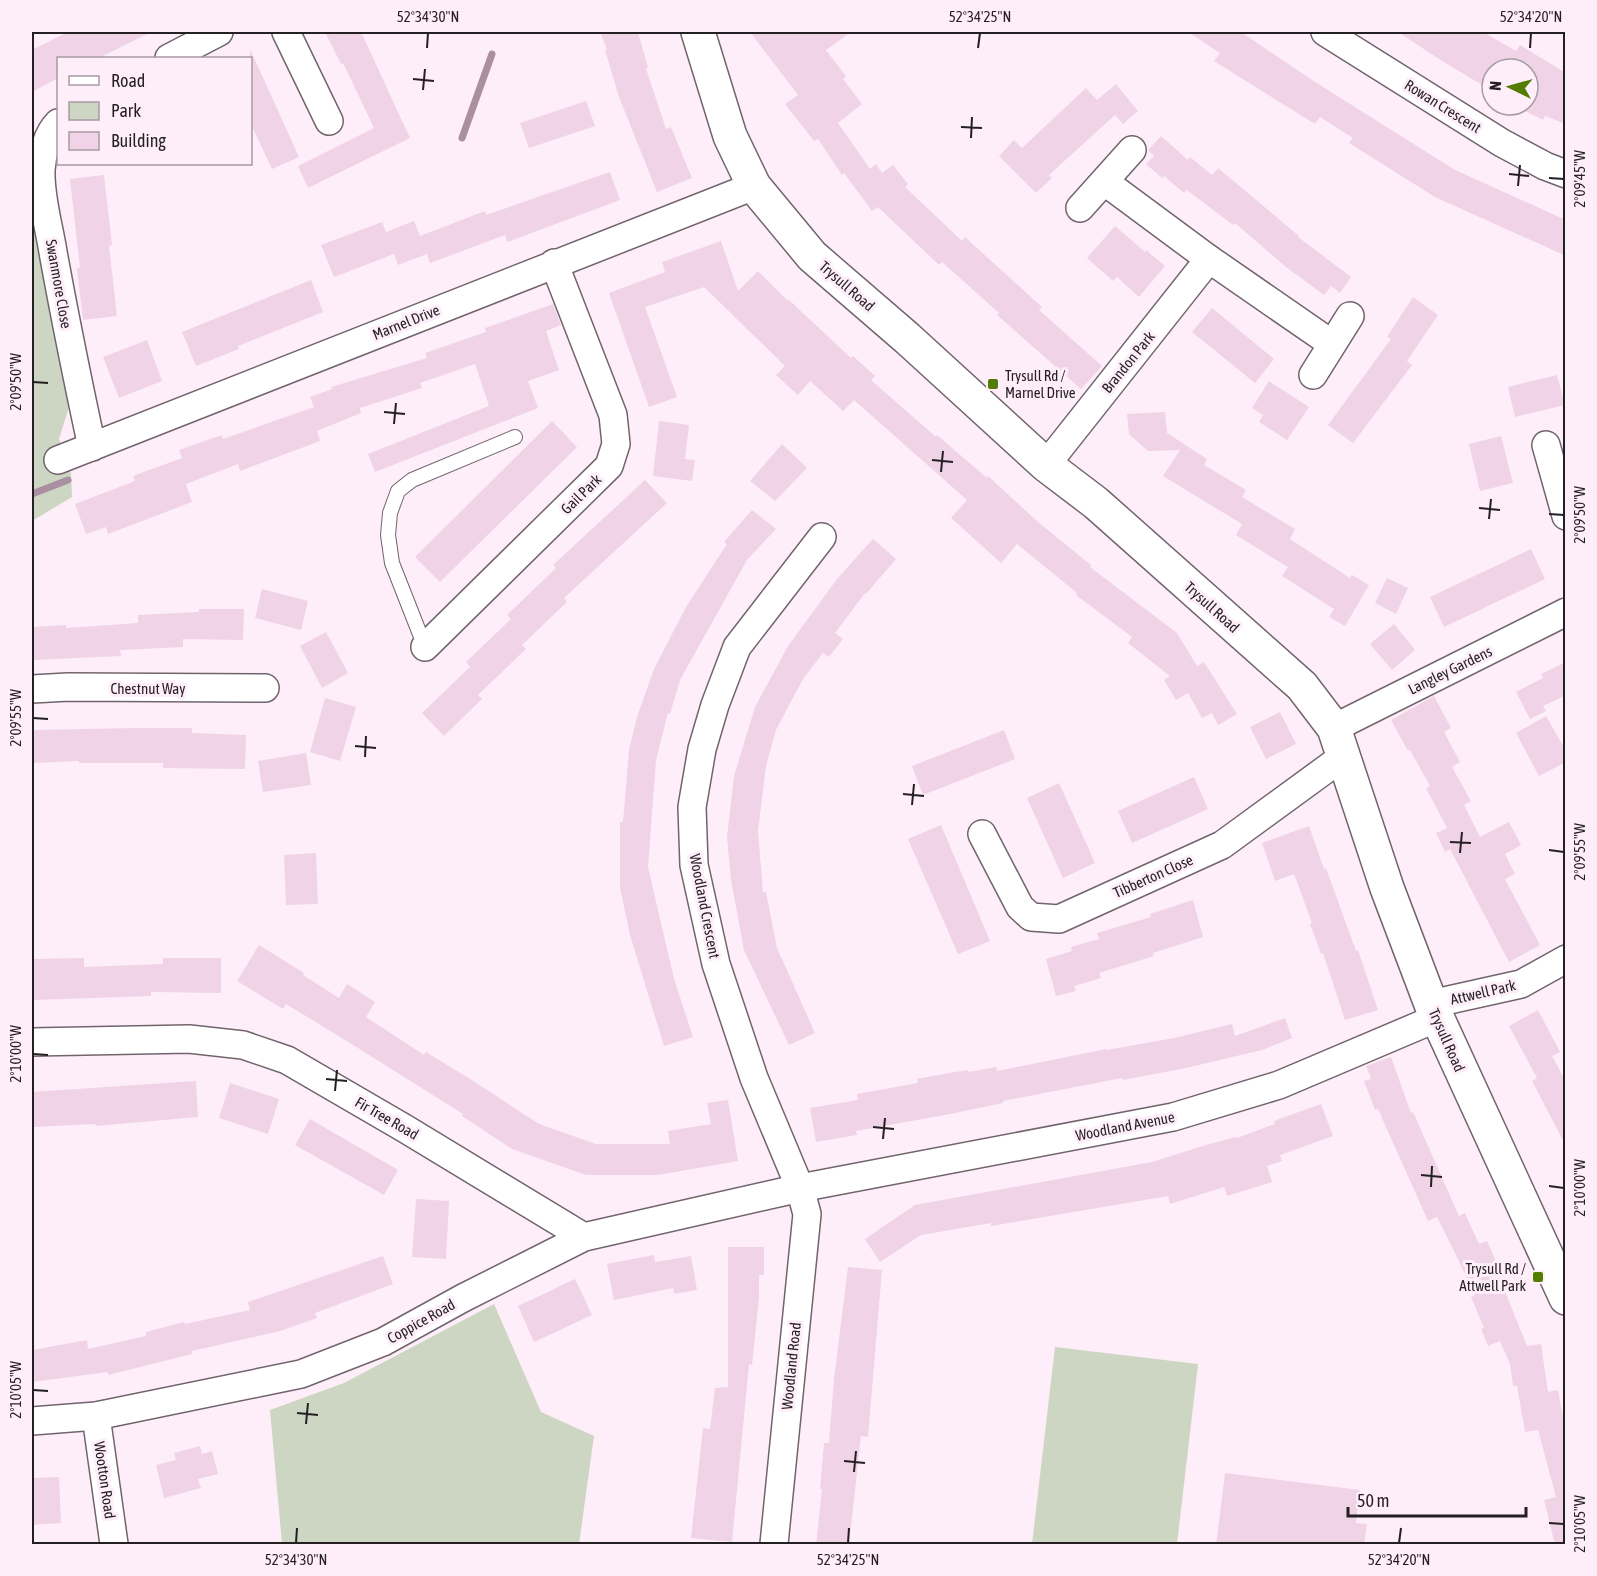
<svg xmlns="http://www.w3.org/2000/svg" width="1597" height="1576" viewBox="0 0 1597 1576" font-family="'Asap Condensed',sans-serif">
<rect width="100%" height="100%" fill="#feeef9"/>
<g fill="#ccd6c2">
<polygon points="32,212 48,289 69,407 59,439 71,474 72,497 32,521"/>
<polygon points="494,1304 541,1412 594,1436 579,1544 282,1544 270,1410 344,1383"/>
<polygon points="1055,1347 1198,1364 1177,1544 1032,1544"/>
</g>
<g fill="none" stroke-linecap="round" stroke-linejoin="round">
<g stroke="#aa8fa2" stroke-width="7">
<polyline points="462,138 492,54"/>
<polyline points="32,494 68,480"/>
</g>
</g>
<g fill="#f0d3e7">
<polygon points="68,32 151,32 99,58 58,58 58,78 32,92 32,50"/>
<polygon points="325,32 361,32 410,138 308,188 298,166 374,128 343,63 341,64"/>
<polygon points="600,32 638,32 648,68 646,69 666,129 671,127 692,178 657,192 619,97 605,50 607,49"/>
<polygon points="750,32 851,32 826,50 846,76 843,79 862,104 838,123 870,169 876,164 882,173 893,165 908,184 905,187 962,241 965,237 1042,307 1039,310 1102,366 1081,389 997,315 999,313 942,262 939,265 878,207 872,211 844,173 842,175 818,139 814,141 785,104 798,95"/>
<polygon points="1188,32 1241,32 1312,80 1455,170 1566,220 1566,256 1435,197 1349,143 1353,138 1320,117 1315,124 1214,61 1220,53"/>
<polygon points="1398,32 1483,32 1516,51 1520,45 1566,73 1566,124 1545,116 1543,120 1523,110 1526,105 1528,105 1528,69 1492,69 1492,91 1439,59"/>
<polygon points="250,49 299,157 272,169 250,122"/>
<polygon points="1116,84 1138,111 1123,124 1115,115 1049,175 1052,178 1036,193 999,156 1014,140 1022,148 1086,88 1097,100"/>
<polygon points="586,101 595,126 529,148 520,123"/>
<polygon points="1161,136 1188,160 1190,157 1212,175 1218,168 1299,236 1298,237 1351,277 1340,293 1331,286 1324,295 1286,267 1235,223 1233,225 1187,190 1184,193 1164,176 1162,178 1146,164 1154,156 1148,150"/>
<polygon points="610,172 620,200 507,242 505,235 430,263 427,254 398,265 394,254 334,277 321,245 382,222 386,232 414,221 420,236 485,211 486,215"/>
<polygon points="104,175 112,245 109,246 117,316 83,320 77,268 80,268 70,179"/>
<polygon points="1115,226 1145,252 1146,250 1165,266 1139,297 1117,277 1113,281 1087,258"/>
<polygon points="721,241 738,291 758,271 787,300 788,299 851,358 853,356 875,376 871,380 936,437 937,435 987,478 988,476 1038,522 1091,565 1090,567 1177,633 1197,666 1204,662 1237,714 1218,725 1212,713 1202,718 1188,693 1176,700 1164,680 1170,676 1128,643 1132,637 1076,595 1077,593 1017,544 1001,563 951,518 967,500 854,400 843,411 810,381 798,395 776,375 785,366 704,287 645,307 677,397 649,407 609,293 665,272 662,262"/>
<polygon points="311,280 323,312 238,346 239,349 196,366 182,332"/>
<polygon points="1413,297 1438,315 1407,361 1412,365 1353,443 1328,425 1391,339 1387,337"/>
<polygon points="553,304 561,325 546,331 559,370 528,381 538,408 375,472 368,454 489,406 475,364 420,383 422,388 360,408 361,413 317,431 320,441 240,471 238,464 186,484 192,502 108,534 106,527 86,534 75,504 135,481 133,476 182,458 179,450 222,435 223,439 314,407 310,397 332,389 331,387 427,358 425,353 486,332 485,328"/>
<polygon points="1212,308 1274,359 1255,383 1192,332"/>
<polygon points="147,340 162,381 119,398 103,357"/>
<polygon points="1557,375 1565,405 1515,417 1508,387"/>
<polygon points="1269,381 1309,407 1287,440 1259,422 1263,415 1252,408"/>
<polygon points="1165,412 1167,433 1207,459 1204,465 1246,490 1242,497 1295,529 1290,539 1350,578 1352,575 1369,585 1345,626 1329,617 1334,609 1282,576 1288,567 1236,535 1242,524 1163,476 1180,450 1148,451 1129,434 1127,414"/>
<polygon points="552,421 577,447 440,582 415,557"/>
<polygon points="659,421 689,425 685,459 695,460 692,481 653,476"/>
<polygon points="1501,436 1513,483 1480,491 1469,444"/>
<polygon points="782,444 807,468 775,501 750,481"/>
<polygon points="645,480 667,503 564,598 567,602 522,645 526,649 478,695 482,699 444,736 422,713 470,667 466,662 511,619 507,615 556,568 553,565"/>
<polygon points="752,510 776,529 747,560 680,680 670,714 668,713 656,760 648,867 674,979 693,1037 664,1046 630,935 620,888 620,822 623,822 629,750 637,717 654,669 686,607 727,544 724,542"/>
<polygon points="873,539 896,559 866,594 865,593 835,633 843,639 829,657 823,653 803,679 776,730 766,766 758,831 763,892 766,892 777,948 815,1033 789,1045 744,950 731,880 727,837 734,776 755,707 788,646 837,579"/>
<polygon points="1531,549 1545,579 1444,627 1430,597"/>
<polygon points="1387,578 1408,588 1396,614 1375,603"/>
<polygon points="262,589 308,601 301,630 255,618"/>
<polygon points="199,609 244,609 243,640 183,639 183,647 120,650 121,656 32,660 32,627 66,625 66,628 138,623 138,615 199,612"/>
<polygon points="1394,624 1415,650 1392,670 1370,644"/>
<polygon points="326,632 348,673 322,688 300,646"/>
<polygon points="1566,662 1566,695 1543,706 1546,711 1530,719 1516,692 1543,678 1541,674"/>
<polygon points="1434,696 1451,728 1444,732 1460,762 1452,767 1471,801 1464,805 1480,837 1509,822 1521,845 1505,854 1515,874 1505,879 1540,945 1509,962 1450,849 1445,852 1436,833 1447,828 1426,788 1430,786 1410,750 1408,751 1391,720"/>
<polygon points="325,698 356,707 340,761 310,752"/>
<polygon points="1280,712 1296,744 1266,759 1250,727"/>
<polygon points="1546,716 1566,751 1566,762 1539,776 1516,733"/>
<polygon points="138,728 192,728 192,733 246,735 245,769 163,768 163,763 79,763 79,761 32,763 32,730"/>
<polygon points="1004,730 1015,759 923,795 912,766"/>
<polygon points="306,753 311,785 263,792 258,761"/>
<polygon points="1194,777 1208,809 1132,843 1118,811"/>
<polygon points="1059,783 1095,863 1063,878 1027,798"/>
<polygon points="941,825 990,941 958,954 908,839"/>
<polygon points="1309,826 1324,869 1326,868 1356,951 1358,950 1378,1010 1345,1020 1323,953 1321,954 1310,924 1312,923 1294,874 1275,881 1262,843"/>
<polygon points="316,853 318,904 286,905 284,855"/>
<polygon points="1193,900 1203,937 1153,953 1154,956 1099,973 1101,978 1074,986 1076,991 1056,996 1046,959 1072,951 1071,947 1099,939 1097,933 1151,917 1150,914"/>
<polygon points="259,945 304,973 303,975 339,998 347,984 375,1002 366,1017 424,1055 426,1052 475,1082 539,1124 596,1144 670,1144 668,1131 711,1124 707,1103 728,1100 738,1161 658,1175 586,1175 512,1149 462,1116 463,1114 350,1043 286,1004 283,1009 237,981"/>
<polygon points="84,958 84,967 163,964 163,958 221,958 221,993 151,992 151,996 33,1000 32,959"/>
<polygon points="1538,1010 1560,1052 1552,1056 1566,1082 1566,1146 1532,1081 1537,1078 1509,1026"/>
<polygon points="1285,1018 1292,1038 1262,1050 1186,1068 1123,1080 1122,1078 1003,1101 1003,1103 950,1114 856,1131 857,1135 816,1142 810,1108 858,1100 857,1094 918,1083 917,1079 949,1073 968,1070 969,1072 996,1067 997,1071 1106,1049 1107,1050 1174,1038 1232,1024 1235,1036"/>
<polygon points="1391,1057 1411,1113 1413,1112 1459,1216 1465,1213 1479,1244 1487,1241 1499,1268 1496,1269 1527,1346 1541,1344 1548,1392 1558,1390 1566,1434 1566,1545 1555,1545 1544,1500 1556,1497 1538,1430 1525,1432 1517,1386 1513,1386 1510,1364 1500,1341 1488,1346 1481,1329 1484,1328 1471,1297 1475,1295 1454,1251 1437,1217 1428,1221 1378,1109 1375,1110 1364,1081 1371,1079 1366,1066"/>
<polygon points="196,1081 198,1117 96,1126 95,1124 34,1127 32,1092"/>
<polygon points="230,1083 279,1099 268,1134 219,1118"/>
<polygon points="1321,1104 1333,1136 1280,1155 1282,1161 1267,1166 1272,1182 1227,1196 1224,1187 1170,1204 1168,1196 991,1226 991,1223 921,1235 880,1262 865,1239 915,1205 1152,1162 1206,1145 1236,1137 1237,1138 1275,1124 1274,1121"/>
<polygon points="310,1119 398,1170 384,1195 295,1145"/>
<polygon points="416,1199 449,1201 446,1259 412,1257"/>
<polygon points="728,1247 764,1247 764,1275 759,1275 759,1298 752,1365 749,1364 732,1542 691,1538 703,1428 710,1429 715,1388 728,1387"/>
<polygon points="654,1255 655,1262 691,1256 697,1290 674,1294 673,1288 614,1300 607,1264"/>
<polygon points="383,1256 393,1284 315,1313 317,1318 280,1331 192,1351 192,1354 108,1375 108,1372 32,1382 32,1350 87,1340 88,1349 146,1336 146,1332 184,1322 185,1324 250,1310 248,1302"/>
<polygon points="848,1267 882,1270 868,1437 861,1436 849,1545 816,1545 822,1489 820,1489 824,1443 829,1443 834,1379"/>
<polygon points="575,1279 592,1315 534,1342 518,1306"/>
<polygon points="200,1446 202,1454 212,1451 218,1474 198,1479 201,1488 164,1498 156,1465 176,1460 174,1453"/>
<polygon points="1225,1473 1360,1490 1356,1523 1367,1524 1364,1545 1216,1545"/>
<polygon points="59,1477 61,1523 32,1525 32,1478"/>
</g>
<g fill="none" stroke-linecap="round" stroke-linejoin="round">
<defs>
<polyline id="lane" points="425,647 392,563 388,535 390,513 398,491 412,480 515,437"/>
<g id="street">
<polyline points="286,32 329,121"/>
<polyline points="1325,32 1502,143 1545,166 1566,174"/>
<polyline points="169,58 219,32"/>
<path d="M58,123C47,134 42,154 41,170C40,197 49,226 53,252C65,318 78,382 92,447"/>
<polyline points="1105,182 1209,259 1332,344"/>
<polyline points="1080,208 1132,150"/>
<polyline points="1313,375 1350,316"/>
<polyline points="1546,445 1566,516"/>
<polyline points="58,460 754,186"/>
<polyline points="1046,465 1209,259"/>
<polyline points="425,647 609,466 616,444 613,415 554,263"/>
<polyline points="32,689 68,687 265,688"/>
<polyline points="1334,728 1566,612"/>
<polyline points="982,834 1020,907 1031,917 1059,919 1222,845 1344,756"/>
<polyline points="1431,1004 1521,984 1566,959"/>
<polyline points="32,1042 189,1039 243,1045 287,1060 404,1128 584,1237"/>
<polyline points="96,1416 114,1544"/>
<polyline points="32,1421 96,1416 301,1374 383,1342 463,1298 584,1237 800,1188 1173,1117 1279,1085 1437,1018"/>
<polyline points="774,1544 807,1214 800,1188 754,1078 716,964 694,865 692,807 702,749 715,705 737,647 822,537"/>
</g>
<polyline id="secondary" points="698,32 730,136 754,186 812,256 907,338 1046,465 1096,503 1302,686 1334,728 1387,888 1431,1004 1566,1298"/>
</defs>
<use href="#lane" stroke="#71646d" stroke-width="16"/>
<use href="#street" stroke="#71646d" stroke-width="30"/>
<use href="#secondary" stroke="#71646d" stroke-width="36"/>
<use href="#lane" stroke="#fff" stroke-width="14"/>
<use href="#street" stroke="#fff" stroke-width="27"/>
<use href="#secondary" stroke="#fff" stroke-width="33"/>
</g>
<path fill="none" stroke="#241f22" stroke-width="2" d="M427,48L428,33M978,48L980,33M1530,48L1531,33M413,79L434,81M423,90L425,69M961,127L982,128M971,138L972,117M1509,174L1529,176M1549,178L1564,179M1518,186L1520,165M33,382L48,383M384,412L405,414M394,424L396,403M932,460L953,462M941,472L943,451M1479,508L1500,510M1549,514L1564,515M1489,519L1491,499M33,718L48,719M355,746L376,748M365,757L366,736M903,794L924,796M912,805L914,784M1450,842L1471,843M1549,850L1564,852M1460,853L1462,832M33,1054L48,1055M326,1079L347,1081M335,1091L337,1070M873,1127L894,1129M883,1139L885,1118M1421,1175L1442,1177M1549,1186L1564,1188M1431,1187L1432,1166M33,1390L48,1391M297,1413L318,1415M306,1424L308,1403M844,1461L865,1463M854,1472L856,1451M1549,1523L1564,1524M296,1543L297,1528M848,1543L849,1528M1399,1543L1401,1528"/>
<g fill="#527d00" stroke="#feeef9" stroke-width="2">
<rect x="987" y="378" width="12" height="12" rx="3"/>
<rect x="1532" y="1271" width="12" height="12" rx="3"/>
</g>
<g text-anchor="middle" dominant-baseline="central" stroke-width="6" stroke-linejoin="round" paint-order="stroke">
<g font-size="15" fill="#241f22" stroke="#feeef9">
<text transform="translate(1443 106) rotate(32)">Rowan Crescent</text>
<text transform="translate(59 284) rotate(80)">Swanmore Close</text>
<text transform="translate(847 286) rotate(41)">Trysull Road</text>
<text transform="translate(406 322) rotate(-22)">Marnel Drive</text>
<text transform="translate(1128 362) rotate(-51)">Brandon Park</text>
<text transform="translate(581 494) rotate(-44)">Gail Park</text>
<text transform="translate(1212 607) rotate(42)">Trysull Road</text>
<text transform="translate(1450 670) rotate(-26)">Langley Gardens</text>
<text x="148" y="688">Chestnut Way</text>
<text transform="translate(1153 876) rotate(-24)">Tibberton Close</text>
<text transform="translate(705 906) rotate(79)">Woodland Crescent</text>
<text transform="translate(1483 992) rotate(-13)">Attwell Park</text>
<text transform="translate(1447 1040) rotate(66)">Trysull Road</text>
<text transform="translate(387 1118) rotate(30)">Fir Tree Road</text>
<text transform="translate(1125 1126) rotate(-11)">Woodland Avenue</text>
<text transform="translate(421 1321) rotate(-29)">Coppice Road</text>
<text transform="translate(791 1366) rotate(-84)">Woodland Road</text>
<text transform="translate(105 1480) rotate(82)">Wootton Road</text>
</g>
<g font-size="15" fill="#241f22" stroke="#feeef9" text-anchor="start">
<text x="1005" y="375">Trysull Rd /<tspan x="1005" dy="17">Marnel Drive</tspan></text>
<text x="1526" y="1268" text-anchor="end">Trysull Rd /<tspan x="1526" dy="17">Attwell Park</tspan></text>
</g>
</g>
<rect width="1597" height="1576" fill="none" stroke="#feeef9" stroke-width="66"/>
<rect x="57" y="57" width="195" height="108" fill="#feeef9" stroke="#a79ba3" stroke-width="1.5"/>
<rect x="69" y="76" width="30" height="9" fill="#ffffff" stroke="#a79ba3" stroke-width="1.5"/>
<text x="111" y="87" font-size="18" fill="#241f22">Road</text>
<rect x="69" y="102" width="30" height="18" fill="#ccd6c2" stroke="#a79ba3" stroke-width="1.5"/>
<text x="111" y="117" font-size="18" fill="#241f22">Park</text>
<rect x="69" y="132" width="30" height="18" fill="#f0d3e7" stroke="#a79ba3" stroke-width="1.5"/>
<text x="111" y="147" font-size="18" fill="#241f22">Building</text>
<g transform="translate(1510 87) rotate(275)"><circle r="28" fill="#feeef9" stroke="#a79ba3" stroke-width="1.5"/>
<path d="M0-4.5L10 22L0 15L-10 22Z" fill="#527d00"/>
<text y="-9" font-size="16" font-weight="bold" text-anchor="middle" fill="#241f22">N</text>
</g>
<path d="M1348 1507v9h178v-9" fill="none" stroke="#241f22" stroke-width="3"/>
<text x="1357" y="1507" font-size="18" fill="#241f22" stroke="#feeef9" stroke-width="4.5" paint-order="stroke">50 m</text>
<rect x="33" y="33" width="1531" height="1510" fill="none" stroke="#241f22" stroke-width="2"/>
<g font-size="15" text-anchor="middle" fill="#241f22">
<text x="428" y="22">52°34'30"N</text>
<text x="980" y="22">52°34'25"N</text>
<text x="1531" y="22">52°34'20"N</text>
<text transform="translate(1580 179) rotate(-90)" y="5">2°09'45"W</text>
<text transform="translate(16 382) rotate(-90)" y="5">2°09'50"W</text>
<text transform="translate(1580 515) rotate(-90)" y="5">2°09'50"W</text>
<text transform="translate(16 718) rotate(-90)" y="5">2°09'55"W</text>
<text transform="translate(1580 852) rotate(-90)" y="5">2°09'55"W</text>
<text transform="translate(16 1054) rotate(-90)" y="5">2°10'00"W</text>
<text transform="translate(1580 1188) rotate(-90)" y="5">2°10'00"W</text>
<text transform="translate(16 1390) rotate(-90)" y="5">2°10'05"W</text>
<text transform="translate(1580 1524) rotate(-90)" y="5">2°10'05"W</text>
<text x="296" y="1565">52°34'30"N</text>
<text x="848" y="1565">52°34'25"N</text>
<text x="1399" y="1565">52°34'20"N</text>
</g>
</svg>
